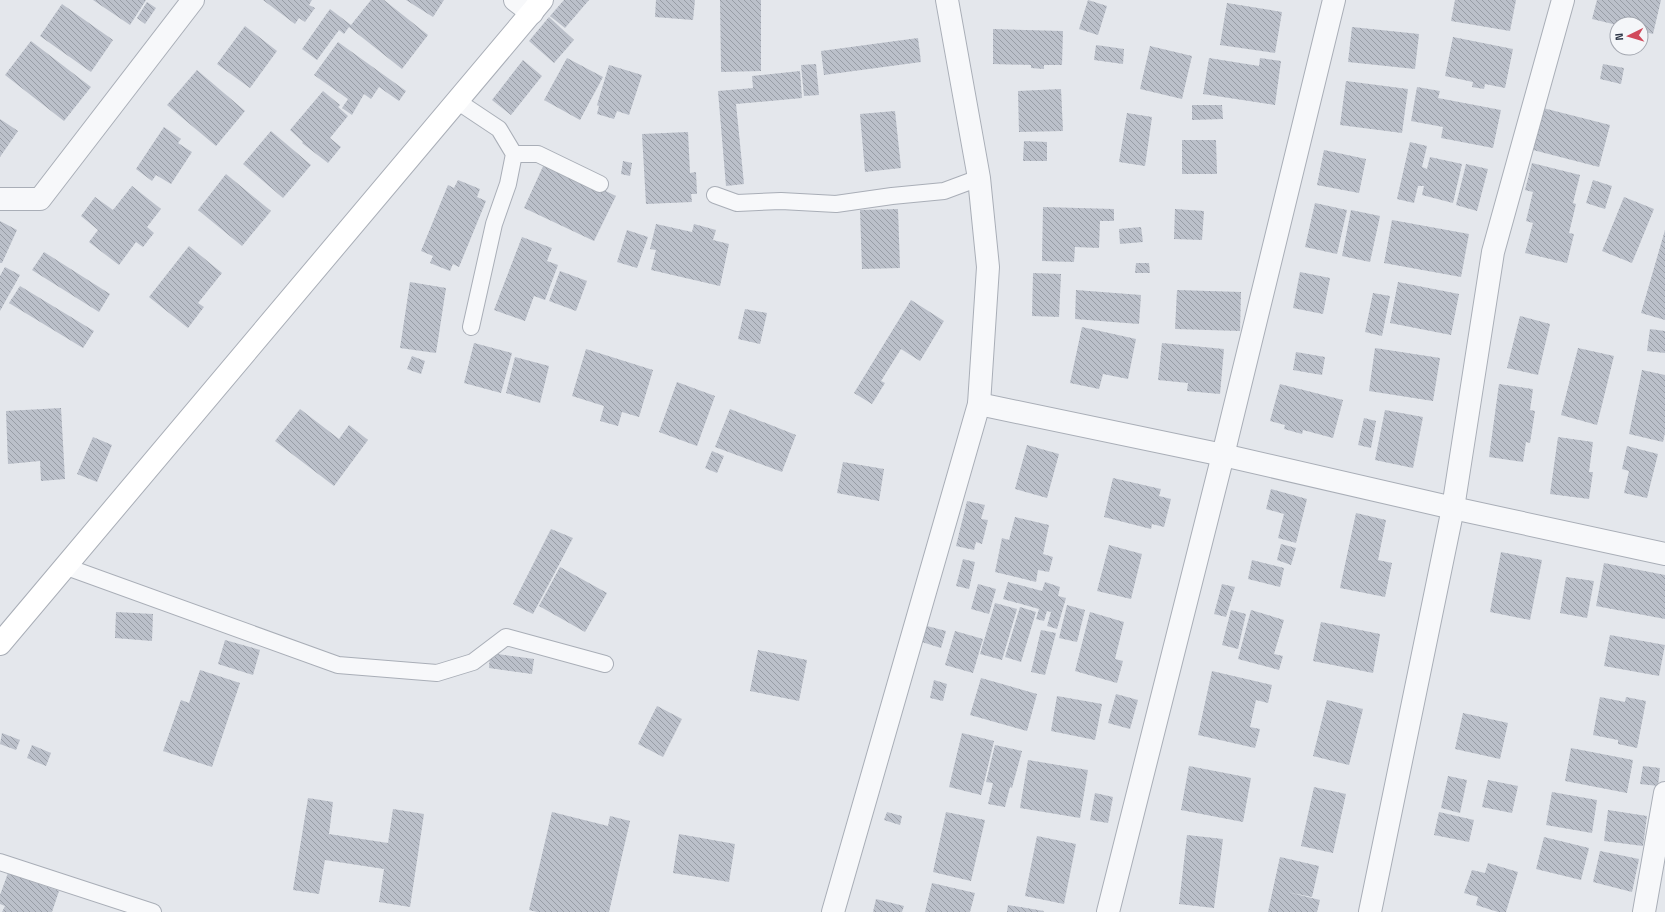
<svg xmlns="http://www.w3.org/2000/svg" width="1665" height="912" viewBox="0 0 1665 912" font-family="'Titillium Web',sans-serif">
<defs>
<pattern id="building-back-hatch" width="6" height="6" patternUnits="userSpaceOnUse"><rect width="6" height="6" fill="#bbc0ca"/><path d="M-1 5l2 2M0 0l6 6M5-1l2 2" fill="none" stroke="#989da6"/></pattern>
</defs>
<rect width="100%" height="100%" fill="#e4e7ec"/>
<g fill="url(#building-back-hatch)">
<polygon points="93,0 146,0 130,25"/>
<polygon points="263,0 312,0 309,5 315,8 305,22 299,18 295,24"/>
<polygon points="371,0 384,0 428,35 402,69 349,27 344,34 339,30 317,60 302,49 330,9 351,25"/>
<polygon points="406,0 444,0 433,17"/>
<polygon points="564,0 589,0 565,28 550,16"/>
<polygon points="656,0 695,0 693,20 655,17"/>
<polygon points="720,0 761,0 761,71 721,72"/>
<polygon points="1088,0 1107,6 1098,35 1079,29"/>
<polygon points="1455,0 1516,0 1510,31 1451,21"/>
<polygon points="1597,0 1661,0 1653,34 1641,31 1641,24 1617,25 1592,19"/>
<polygon points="147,2 156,8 145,24 137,18"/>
<polygon points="1227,3 1282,12 1275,53 1220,45"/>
<polygon points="62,4 113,40 91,72 40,36"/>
<polygon points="549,17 574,40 554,63 529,41"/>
<polygon points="245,26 277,51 250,88 217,64"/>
<polygon points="1352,27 1419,34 1415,69 1348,62"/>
<polygon points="993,29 1063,31 1062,65 1044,65 1044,69 1031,68 1031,65 993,64"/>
<polygon points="1453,37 1513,49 1505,88 1485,84 1484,89 1472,87 1473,82 1445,76"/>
<polygon points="918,38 921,62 824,75 821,51"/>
<polygon points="31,41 91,87 64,121 5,75"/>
<polygon points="338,42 406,91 399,101 379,87 371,99 364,94 352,115 342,108 348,99 314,75"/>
<polygon points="1096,45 1124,49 1123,64 1094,60"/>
<polygon points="1150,46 1192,56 1182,99 1140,89"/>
<polygon points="567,58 603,77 580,120 544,100"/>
<polygon points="1209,58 1259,66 1260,58 1281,61 1275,105 1203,94"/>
<polygon points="523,60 542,76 511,115 492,100"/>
<polygon points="816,64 819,95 804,96 801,65"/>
<polygon points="1603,64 1624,68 1621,84 1600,79"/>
<polygon points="609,65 642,75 629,115 617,111 614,119 597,114 599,106 597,105"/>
<polygon points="197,70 245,111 216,146 167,105"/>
<polygon points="800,71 802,98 736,104 744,184 726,186 718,91 753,88 752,76"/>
<polygon points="1346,81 1408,89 1402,133 1340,125"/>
<polygon points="1417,87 1440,91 1438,98 1501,110 1493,148 1441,138 1443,127 1411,121"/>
<polygon points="1061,89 1063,131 1019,132 1018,91"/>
<polygon points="323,91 340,105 338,107 348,116 330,138 341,147 328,163 302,143 303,142 290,130"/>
<polygon points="1192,105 1222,105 1223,119 1192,120"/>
<polygon points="1543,108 1610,125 1599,167 1533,150"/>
<polygon points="895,111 901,168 865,172 860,114"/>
<polygon points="1127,113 1152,117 1145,166 1119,162"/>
<polygon points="0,119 18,131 0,157"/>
<polygon points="164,127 181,139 178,143 192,152 171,184 156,175 152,181 136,169"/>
<polygon points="271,131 311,165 283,198 243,164"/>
<polygon points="688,132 690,173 696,172 697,194 691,194 692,202 646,204 642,134"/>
<polygon points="1182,140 1216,140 1217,174 1182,174"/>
<polygon points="1024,141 1047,142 1047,161 1023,161"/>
<polygon points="1410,142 1427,146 1422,167 1427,169 1430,157 1462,164 1453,203 1422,195 1424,186 1418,186 1414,203 1397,199"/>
<polygon points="1324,150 1366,159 1359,193 1317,185"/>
<polygon points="623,161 632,163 630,176 621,174"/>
<polygon points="545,162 616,196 594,241 524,208"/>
<polygon points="1532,163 1580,175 1573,203 1576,204 1569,233 1574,234 1567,263 1525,253 1533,223 1526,221 1533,192 1525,190"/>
<polygon points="1466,164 1488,169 1477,211 1456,205"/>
<polygon points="226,174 271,211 242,246 198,210"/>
<polygon points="458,180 480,189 477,197 486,201 459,267 453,264 450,271 430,263 433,256 421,251 448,185 454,188"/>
<polygon points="1593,180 1612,186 1605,209 1586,203"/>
<polygon points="132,186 161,209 147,227 154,233 143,247 136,242 119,265 89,242 98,230 81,216 95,197 113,210"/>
<polygon points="1624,197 1654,209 1632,263 1602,251"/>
<polygon points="1315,203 1347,210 1337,254 1305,247"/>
<polygon points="1043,207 1114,209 1114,221 1100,221 1099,248 1075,247 1074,262 1042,261"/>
<polygon points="898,209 900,268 862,269 860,210"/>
<polygon points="1175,209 1204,211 1202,240 1174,239"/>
<polygon points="1351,210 1380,216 1370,262 1342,256"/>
<polygon points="1392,220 1469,234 1461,277 1384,263"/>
<polygon points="0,221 17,230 2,263 0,263"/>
<polygon points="656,224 692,232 694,224 716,230 713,240 729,244 720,286 651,270 656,250 650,249"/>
<polygon points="1141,227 1143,242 1120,244 1119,229"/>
<polygon points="627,230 648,237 637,268 617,262"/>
<polygon points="1665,230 1665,320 1641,313"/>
<polygon points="522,237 552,248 547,261 558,265 545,300 534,296 525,321 494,310"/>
<polygon points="189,246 222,273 198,303 204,307 188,328 149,297"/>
<polygon points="44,252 110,294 99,312 32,270"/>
<polygon points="1136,263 1149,263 1150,273 1135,273"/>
<polygon points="5,267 20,275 0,311 0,276"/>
<polygon points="560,271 587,281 576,311 549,301"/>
<polygon points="1300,272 1330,278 1323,314 1293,308"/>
<polygon points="1033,273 1061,274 1059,317 1032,316"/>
<polygon points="410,282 446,288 436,353 400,348"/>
<polygon points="1398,282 1459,294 1451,335 1390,323"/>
<polygon points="20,286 94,331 83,348 9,303"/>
<polygon points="1076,290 1141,295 1139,324 1075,319"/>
<polygon points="1177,290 1241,292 1240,331 1175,329"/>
<polygon points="1373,293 1390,296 1382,336 1365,332"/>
<polygon points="911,300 944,321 920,361 901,349 881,381 885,383 872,404 854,393"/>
<polygon points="745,309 767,313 760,344 738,339"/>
<polygon points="1520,316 1550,324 1538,375 1507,368"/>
<polygon points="1082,327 1136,339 1128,379 1103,374 1099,389 1070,383"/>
<polygon points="1650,329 1665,331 1665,353 1647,351"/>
<polygon points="474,343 512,353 501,393 464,383"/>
<polygon points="1162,343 1224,349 1220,394 1187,391 1188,383 1158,380"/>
<polygon points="1375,348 1440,358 1433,401 1369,391"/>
<polygon points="1578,348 1614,356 1597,425 1561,415"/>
<polygon points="586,349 653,370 639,417 622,412 618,426 600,421 604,406 572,396"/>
<polygon points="1296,352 1325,357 1322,375 1293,370"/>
<polygon points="412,356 425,361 421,374 407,369"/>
<polygon points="515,357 549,366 540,403 506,393"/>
<polygon points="1642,370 1665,375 1665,433 1663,442 1629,434"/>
<polygon points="677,382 715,396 697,446 659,432"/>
<polygon points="1280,384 1343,400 1333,438 1303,430 1302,434 1284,429 1285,425 1270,421"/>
<polygon points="1499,384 1533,389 1530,410 1535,411 1530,443 1526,442 1523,462 1489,457"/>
<polygon points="61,408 65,479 41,481 40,461 8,464 6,411"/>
<polygon points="300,409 339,439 349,425 368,440 334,486 275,441"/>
<polygon points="730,409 796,435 782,472 715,447"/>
<polygon points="1385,410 1423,417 1413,468 1375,460"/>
<polygon points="1364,418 1376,421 1371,448 1358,445"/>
<polygon points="93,437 112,445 97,482 77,474"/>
<polygon points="1558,437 1593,442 1589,472 1593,472 1589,499 1550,494"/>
<polygon points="1027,445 1059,454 1047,498 1015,489"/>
<polygon points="1627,446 1658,454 1647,498 1624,493 1629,471 1622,469"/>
<polygon points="712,451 724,456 717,473 705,468"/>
<polygon points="843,462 884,469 879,501 837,493"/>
<polygon points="1113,478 1161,489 1159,496 1171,499 1164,527 1152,524 1151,529 1104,517"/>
<polygon points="1271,489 1307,499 1296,543 1278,538 1284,514 1266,509"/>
<polygon points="967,501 985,505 981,519 988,520 982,544 976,542 974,550 956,546"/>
<polygon points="1356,513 1386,520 1378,560 1392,563 1385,597 1340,588"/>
<polygon points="1015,517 1049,525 1043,554 1053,557 1049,572 1038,570 1036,582 995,572 1002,538 1009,540"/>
<polygon points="551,529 573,538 533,614 513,604"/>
<polygon points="1281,544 1296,548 1291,565 1277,560"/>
<polygon points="1109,545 1142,554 1131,599 1097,591"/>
<polygon points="1501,552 1542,560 1530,620 1490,612"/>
<polygon points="963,559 975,562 969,589 956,586"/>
<polygon points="1252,560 1284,568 1280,587 1248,579"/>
<polygon points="1604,563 1665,575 1665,619 1596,606"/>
<polygon points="560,567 607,593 585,632 539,606"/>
<polygon points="1566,577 1594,581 1587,618 1560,613"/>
<polygon points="1008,582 1042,591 1045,582 1060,587 1058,596 1066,598 1057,629 1047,626 1051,612 1047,611 1044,621 1036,619 1039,609 1003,599"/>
<polygon points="978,584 996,589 989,614 971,609"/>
<polygon points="1222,584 1235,587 1226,617 1214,614"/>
<polygon points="995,603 1017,609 1002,660 980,654"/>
<polygon points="1067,605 1085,610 1077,642 1059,638"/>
<polygon points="1020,607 1036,612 1021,662 1005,657"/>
<polygon points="1231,610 1246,614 1238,649 1222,645"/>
<polygon points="1251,610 1284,620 1274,654 1283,656 1279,670 1238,659"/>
<polygon points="116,612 153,614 152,641 115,638"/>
<polygon points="1090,612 1124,622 1115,659 1123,661 1117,683 1075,671"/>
<polygon points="1321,622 1380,634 1373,673 1313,661"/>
<polygon points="927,626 946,631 941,648 922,642"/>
<polygon points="1041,630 1056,633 1045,675 1031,672"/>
<polygon points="955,631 983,639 973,673 945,665"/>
<polygon points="1610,635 1665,645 1659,676 1604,666"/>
<polygon points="225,640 260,650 253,675 218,664"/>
<polygon points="758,650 807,660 799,701 750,691"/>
<polygon points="490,653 534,659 532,674 489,668"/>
<polygon points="200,670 240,683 212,767 163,751 181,700 189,703"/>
<polygon points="1212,671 1272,685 1268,703 1256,700 1250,727 1260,729 1255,748 1198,735"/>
<polygon points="981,678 1037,694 1027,731 970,715"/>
<polygon points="934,680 947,684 943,701 930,698"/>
<polygon points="1116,694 1138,700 1130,729 1108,723"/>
<polygon points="1057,696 1102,704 1095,740 1051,731"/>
<polygon points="1600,697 1625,702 1626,697 1646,701 1637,748 1618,744 1618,740 1593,735"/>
<polygon points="1327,700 1363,709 1349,765 1313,756"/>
<polygon points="657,706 682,719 663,757 638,744"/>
<polygon points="1463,713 1508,723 1500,759 1455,749"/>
<polygon points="2,733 20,740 16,750 0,744"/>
<polygon points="962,733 994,741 981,795 949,787"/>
<polygon points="32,745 51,753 46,766 27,758"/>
<polygon points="995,745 1022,751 1012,788 1010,787 1005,807 988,804 993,783 986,782"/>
<polygon points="1571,748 1633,760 1627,793 1565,781"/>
<polygon points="1028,760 1088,770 1080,818 1020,808"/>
<polygon points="1189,766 1251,778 1243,822 1181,810"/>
<polygon points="1643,766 1660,768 1658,786 1640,784"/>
<polygon points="1448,776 1467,780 1460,813 1441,808"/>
<polygon points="1488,780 1518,786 1512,813 1482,807"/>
<polygon points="1314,787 1346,794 1333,853 1301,846"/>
<polygon points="1552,792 1597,800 1592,833 1546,825"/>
<polygon points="1095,793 1113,797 1108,823 1090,820"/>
<polygon points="308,798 333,802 329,834 388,843 393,809 424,814 410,907 379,902 384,869 325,860 319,894 293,890"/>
<polygon points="1608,810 1647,816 1643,846 1604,841"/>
<polygon points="552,812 608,826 610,816 630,821 609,912 537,912 529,910"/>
<polygon points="887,812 902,816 900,825 884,820"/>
<polygon points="946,812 985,820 971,881 933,872"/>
<polygon points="1439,812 1474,820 1469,842 1434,835"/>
<polygon points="679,834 735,844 729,882 673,873"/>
<polygon points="1187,835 1223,839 1214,908 1179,904"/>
<polygon points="1037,836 1076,844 1064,904 1025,896"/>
<polygon points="1544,837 1589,848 1581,880 1536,869"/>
<polygon points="1600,851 1639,859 1632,892 1593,882"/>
<polygon points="1280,857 1319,866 1312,897 1287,892 1320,900 1317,912 1268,912"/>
<polygon points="1488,863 1518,872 1506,912 1498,912 1476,905 1478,897 1464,893 1472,870 1485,873"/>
<polygon points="8,873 59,891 52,912 2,912 5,906 0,904 0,895"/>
<polygon points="932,883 975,893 970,912 925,912"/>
<polygon points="876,899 904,906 902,912 873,912"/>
<polygon points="1008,905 1044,911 1043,912 1007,912"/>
</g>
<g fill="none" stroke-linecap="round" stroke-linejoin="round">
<defs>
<g id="lane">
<polyline points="457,101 499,129 514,154 508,184 494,224 471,327"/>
<polyline points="514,154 538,154 600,184"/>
<polyline points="715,195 737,203 781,201 836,204 892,196 944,191 979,178"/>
<polyline points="64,566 338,665 437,673 473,662 506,637 605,664"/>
<polyline points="0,862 153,912"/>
</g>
<g id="street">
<polyline points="515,0 532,13"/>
<polyline points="0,199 40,199 193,0"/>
<polyline points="979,404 1223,455 1453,508 1665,554"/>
<polyline points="833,912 979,404 988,267 979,178 947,0"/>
<polyline points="1108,912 1223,455 1334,0"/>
<polyline points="1370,912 1453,508 1493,252 1563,0"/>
<polyline points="1644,912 1665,793"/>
</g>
<polyline id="secondary" points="0,644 542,0"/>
</defs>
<use href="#lane" stroke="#a9aeb7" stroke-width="18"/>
<use href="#street" stroke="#a9aeb7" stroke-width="24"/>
<use href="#secondary" stroke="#a9aeb7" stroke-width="24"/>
<use href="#lane" stroke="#f7f8fa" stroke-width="16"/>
<use href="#street" stroke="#f7f8fa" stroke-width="22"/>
<use href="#secondary" stroke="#fff" stroke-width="22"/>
</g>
<g transform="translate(1629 36) rotate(265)"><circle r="19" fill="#f4f6f9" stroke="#a4a8b1"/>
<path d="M0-3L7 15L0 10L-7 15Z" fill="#d1495b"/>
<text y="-6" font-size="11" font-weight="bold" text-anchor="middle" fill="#2b3445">N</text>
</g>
</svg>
